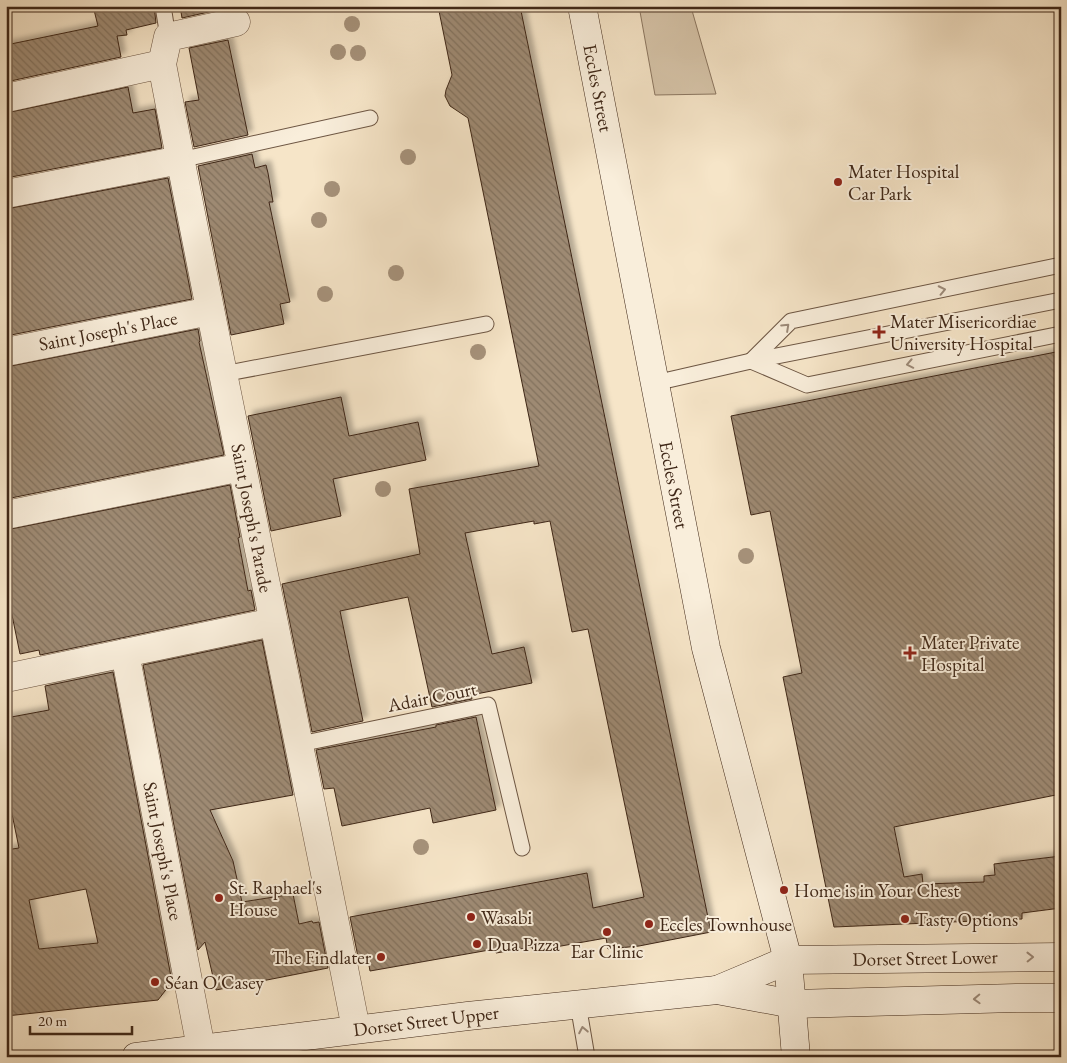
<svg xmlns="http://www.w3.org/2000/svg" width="1067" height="1063" viewBox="0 0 1067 1063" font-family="'EB Garamond',serif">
<defs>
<pattern id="building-back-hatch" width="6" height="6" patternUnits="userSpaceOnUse" patternTransform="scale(1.25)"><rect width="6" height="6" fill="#9e8a73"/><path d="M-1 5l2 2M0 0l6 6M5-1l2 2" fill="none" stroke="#82715d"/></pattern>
<filter id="shadow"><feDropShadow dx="4.5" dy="-4.5" stdDeviation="2.5" flood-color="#0004"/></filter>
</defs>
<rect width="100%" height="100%" fill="#f6e5c8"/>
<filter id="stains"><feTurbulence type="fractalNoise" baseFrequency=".004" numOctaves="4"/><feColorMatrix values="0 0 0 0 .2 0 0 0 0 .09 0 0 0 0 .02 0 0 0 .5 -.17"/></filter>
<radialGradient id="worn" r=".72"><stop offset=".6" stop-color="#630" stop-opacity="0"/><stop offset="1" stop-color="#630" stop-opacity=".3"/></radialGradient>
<polygon fill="#d7c5aa" stroke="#8b7660" points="639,6 691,7 716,94 655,95"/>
<g fill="url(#building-back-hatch)" stroke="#3f2717" fill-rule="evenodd" filter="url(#shadow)">
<polygon points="93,6 154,6 156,23 126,30 127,35 117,36 121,57 6,82 6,45 98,26"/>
<polygon points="180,6 221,6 222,9 182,18"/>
<polygon points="438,6 520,6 711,932 639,946 608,949 606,938 533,951 532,947 496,953 495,949 370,971 368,960 359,962 350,917 587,873 593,908 644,897 588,629 572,632 550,521 534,524 534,521 465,533 492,654 524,647 532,683 471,695 472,699 432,707 408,597 340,611 363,721 312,732 282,584 420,554 409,489 539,466 468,118 450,106 445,96 446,90 452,75"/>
<polygon points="228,40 248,135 194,147 185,102 199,100 189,48"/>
<polygon points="128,87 133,113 155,109 162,148 6,178 6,113"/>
<polygon points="252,154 255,168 266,165 268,173 273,202 269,202 290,302 280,304 284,324 231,335 198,166"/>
<polygon points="168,178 192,299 6,336 6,209"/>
<polygon points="198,329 200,341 199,342 224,455 6,499 6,367"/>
<polygon points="1061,351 1061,445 1055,447 1061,478 1061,794 894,827 904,877 922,874 923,884 984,882 984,876 995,875 994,864 1061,856 1061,908 1022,913 1022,919 834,927 783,677 802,673 770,511 751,515 731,416"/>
<polygon points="341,397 349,436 418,422 426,460 333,479 341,516 271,531 248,416"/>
<polygon points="230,485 240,537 238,538 248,591 251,590 255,610 40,655 39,650 20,654 6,586 6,530"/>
<polygon points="262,640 293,795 210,810 233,861 242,902 293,894 299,924 312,921 313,923 319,922 328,968 216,990 205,942 198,950 143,665"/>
<path d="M113,672L172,982L158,1000L6,1016V850L19,848L6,785V718L49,710L45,686ZM86,889L98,943L39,949L29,900Z"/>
<polygon points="476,717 496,810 433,823 430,808 342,826 334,788 324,789 316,750 436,727 436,725"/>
</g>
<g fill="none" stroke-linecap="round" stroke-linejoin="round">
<defs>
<g id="lane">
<polyline points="163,6 168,37"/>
<polyline points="180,160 370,118"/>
<polyline points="751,361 791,321 1061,265"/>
<polyline points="751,361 807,385 1061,334"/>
<polyline points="223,374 486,324"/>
<polyline points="655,383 751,361 1061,300"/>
<polyline points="300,744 488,705 522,848"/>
<polyline points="578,1004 587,1057"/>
</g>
<g id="street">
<path d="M236,22L168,37L162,64C223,386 293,707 356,1029"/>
<polyline points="6,98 162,64"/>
<polyline points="6,194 180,160"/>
<polyline points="6,352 210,311"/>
<polyline points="6,515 242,467"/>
<polyline points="125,653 201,1048"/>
<polyline points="6,678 273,622"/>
</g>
<g id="secondary">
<polyline points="582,6 706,648 788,960 796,1057"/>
<polyline points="717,990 788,960 1061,957"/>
<polyline points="136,1057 468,1016 717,990 793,1004 1016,998 1061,998"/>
</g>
</defs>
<use href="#lane" stroke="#6d5643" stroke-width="17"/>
<use href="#street" stroke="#6d5643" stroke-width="29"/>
<use href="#secondary" stroke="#3f2717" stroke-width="29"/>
<use href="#lane" stroke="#f9eedb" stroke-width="15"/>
<use href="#street" stroke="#f9eedb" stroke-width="28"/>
<use href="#secondary" stroke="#f9eedb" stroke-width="28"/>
</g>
<g fill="#a6927b">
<circle cx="352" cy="24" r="8"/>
<circle cx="338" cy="52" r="8"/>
<circle cx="358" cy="53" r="8"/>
<circle cx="408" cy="157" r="8"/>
<circle cx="332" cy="189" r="8"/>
<circle cx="319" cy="220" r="8"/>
<circle cx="396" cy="273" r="8"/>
<circle cx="325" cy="294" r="8"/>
<circle cx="478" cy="352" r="8"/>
<circle cx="383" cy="489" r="8"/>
<circle cx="746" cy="556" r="8"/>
<circle cx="421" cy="847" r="8"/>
</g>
<defs><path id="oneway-chevron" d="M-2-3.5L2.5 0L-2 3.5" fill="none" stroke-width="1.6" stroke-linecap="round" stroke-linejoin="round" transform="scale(1.25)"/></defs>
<g stroke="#9c8a79">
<use href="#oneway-chevron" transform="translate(942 290) rotate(-12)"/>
<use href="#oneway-chevron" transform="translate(786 327) rotate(-43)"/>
<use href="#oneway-chevron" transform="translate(910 364) rotate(169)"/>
<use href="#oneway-chevron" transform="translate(1030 957) rotate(-1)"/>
<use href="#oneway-chevron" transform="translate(977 999) rotate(178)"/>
<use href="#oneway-chevron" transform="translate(583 1030) rotate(-101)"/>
</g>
<g fill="#8f2418" stroke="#f9eedb" stroke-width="2">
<circle cx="838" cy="182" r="5"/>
<path d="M876.5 324.5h5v5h5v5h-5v5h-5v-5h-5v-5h5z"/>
<path d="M907.5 645.5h5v5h5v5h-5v5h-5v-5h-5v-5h5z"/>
<circle cx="784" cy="890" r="5"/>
<circle cx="219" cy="898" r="5"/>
<circle cx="471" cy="917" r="5"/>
<circle cx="905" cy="919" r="5"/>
<circle cx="649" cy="924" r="5"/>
<circle cx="607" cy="932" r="5"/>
<circle cx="477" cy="944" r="5"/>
<circle cx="381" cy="957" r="5"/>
<circle cx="155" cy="982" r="5"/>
</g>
<g text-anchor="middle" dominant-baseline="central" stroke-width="4" stroke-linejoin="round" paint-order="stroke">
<g font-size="19" fill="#3f2717" stroke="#f9eedb">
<text transform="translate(598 88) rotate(79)">Eccles Street</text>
<text transform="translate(108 331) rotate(-11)">Saint Joseph's Place</text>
<text transform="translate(674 485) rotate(79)">Eccles Street</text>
<text transform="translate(252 518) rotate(79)">Saint Joseph's Parade</text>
<text transform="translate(432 697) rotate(-11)">Adair Court</text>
<text transform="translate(163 851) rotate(79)">Saint Joseph's Place</text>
<text transform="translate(925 958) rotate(-1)">Dorset Street Lower</text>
<text transform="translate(426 1021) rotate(-7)">Dorset Street Upper</text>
</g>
<g font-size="19" fill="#3f2717" stroke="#f9eedb" text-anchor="start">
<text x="848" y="171">Mater Hospital<tspan x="848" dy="22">Car Park</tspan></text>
<text x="890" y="321">Mater Misericordiae<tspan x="890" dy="22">University Hospital</tspan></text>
<text x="921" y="642">Mater Private<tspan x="921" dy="22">Hospital</tspan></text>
<text x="229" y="887">St. Raphael's<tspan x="229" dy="22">House</tspan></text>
<text x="794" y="890">Home is in Your Chest</text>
<text x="481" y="917">Wasabi</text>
<text x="915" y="919">Tasty Options</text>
<text x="659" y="924">Eccles Townhouse</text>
<text x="487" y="944">Dua Pizza</text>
<text x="607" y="951" text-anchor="middle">Ear Clinic</text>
<text x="371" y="957" text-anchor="end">The Findlater</text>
<text x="165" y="982">Séan O'Casey</text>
</g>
</g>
<rect width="1067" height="1063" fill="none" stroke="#f6e5c8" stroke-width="25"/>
<rect x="8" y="8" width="1052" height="1048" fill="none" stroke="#3f2717" stroke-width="2.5"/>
<rect x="12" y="12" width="1042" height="1038" fill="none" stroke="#3f2717"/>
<path d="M30 1026v8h102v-8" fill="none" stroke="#3f2717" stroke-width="2.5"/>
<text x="38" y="1026" font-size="15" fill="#3f2717" stroke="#f9eedb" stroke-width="4" paint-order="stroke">20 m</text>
<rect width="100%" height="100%" filter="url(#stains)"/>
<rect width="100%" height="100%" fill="url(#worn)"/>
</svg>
